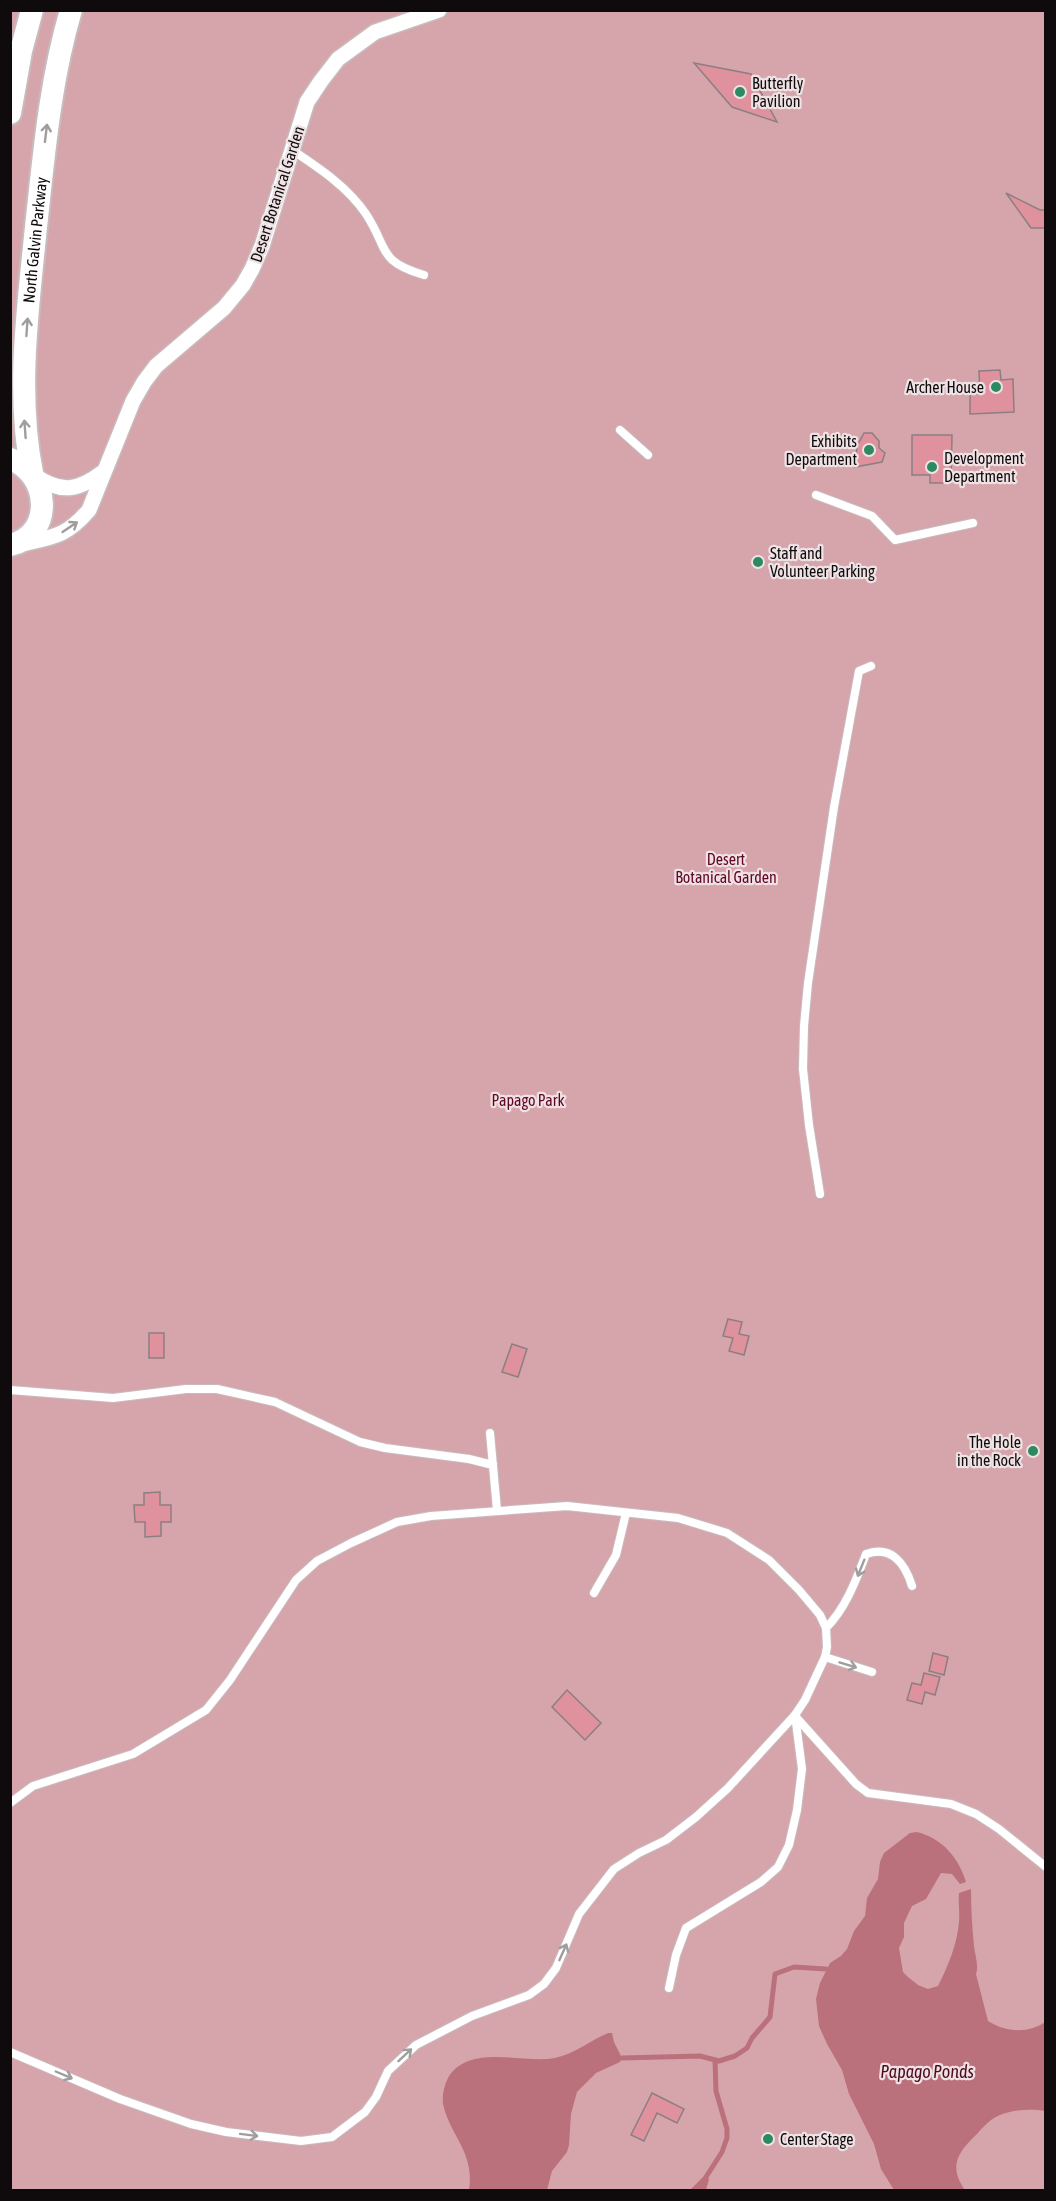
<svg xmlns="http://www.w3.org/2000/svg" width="1056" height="2201" viewBox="0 0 1056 2201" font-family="'Asap Condensed',sans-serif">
<rect width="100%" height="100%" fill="#efe2e4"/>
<rect fill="#d6a5ab" x="11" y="11" width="1034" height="2179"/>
<g fill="#bb717c">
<path d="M917,1832C942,1838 959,1858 966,1882L960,1884L952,1874L941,1873L926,1899L912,1906L904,1923V1937L899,1948L903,1972L908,1977L918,1985L928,1989L938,1986C948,1966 957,1945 959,1922C960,1912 958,1903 959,1893L971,1889C971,1908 972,1927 974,1946C975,1955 979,1966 976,1974L988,2021C1005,2032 1028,2034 1045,2022V2111C1029,2108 1005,2110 991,2120C986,2124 981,2129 977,2134C958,2152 948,2166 965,2190H894L881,2169L874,2144L849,2094L842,2070L827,2044L819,2026L816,1999L820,1983L830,1963L841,1956L847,1949L854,1931L865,1916L867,1898L878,1879L880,1862L884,1853L910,1833Z"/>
<path d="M608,2033H612L614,2042L622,2058L620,2062L596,2073L577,2092L571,2114L569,2145L567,2152L552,2171L547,2190H469C475,2152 450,2136 443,2104C442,2095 444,2086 448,2078C469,2043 522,2064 555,2058C574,2054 591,2040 608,2033Z"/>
<polygon points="704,2176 709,2179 706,2190 690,2190"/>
</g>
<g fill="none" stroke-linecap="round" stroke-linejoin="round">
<g stroke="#bb717c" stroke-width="5">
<polyline points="622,2058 700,2056 719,2061 735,2056 747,2048 752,2038 770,2017 775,1974 794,1967 826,1969"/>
<polyline points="706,2177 722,2152 727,2138 727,2129 716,2091 715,2060"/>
</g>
</g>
<g fill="#df929d" stroke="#8b7f81" stroke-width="1.5">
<polygon points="694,63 751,74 777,122 732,107"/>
<polygon points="1006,193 1040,210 1046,210 1046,228 1031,228"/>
<polygon points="1000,370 1001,380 1013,379 1014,412 970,414 970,394 980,394 979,371"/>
<polygon points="864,433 872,433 879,441 879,448 885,453 882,462 855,467 857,446"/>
<polygon points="912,435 952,435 951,483 930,483 930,475 912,475"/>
<polygon points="728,1319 742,1322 739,1334 749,1336 744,1355 729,1351 733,1338 723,1336"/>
<rect x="149" y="1333" width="15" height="25"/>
<polygon points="512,1344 527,1349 518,1377 502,1372"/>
<polygon points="160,1492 160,1505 171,1505 171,1522 161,1522 161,1536 145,1537 145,1522 135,1522 134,1505 144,1505 144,1493"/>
<polygon points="933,1653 948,1657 944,1675 929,1671"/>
<polygon points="924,1673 940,1677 935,1695 925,1692 922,1704 907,1700 912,1683 921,1685"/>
<polygon points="567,1690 601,1723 585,1740 552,1707"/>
<polygon points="652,2093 684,2109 677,2123 657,2113 644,2141 631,2135"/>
</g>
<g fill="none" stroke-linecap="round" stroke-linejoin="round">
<defs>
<g id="lane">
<path d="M292,150C319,168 348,187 366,214C389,249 377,261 424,275"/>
<polyline points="620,430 648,455"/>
<polyline points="816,495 872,516 895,540 973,523"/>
<polyline points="820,1194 809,1125 803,1069 804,1026 808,983 834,807 859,671 871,666"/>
<polyline points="10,1390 113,1398 186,1389 217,1389 275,1402 360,1442 385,1448 469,1459 493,1465"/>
<polyline points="490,1433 497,1510"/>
<polyline points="594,1593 616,1555 626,1513"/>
<path d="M826,1628C846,1608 856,1580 866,1554C891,1545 905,1563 912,1586"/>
<polyline points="825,1657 872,1672"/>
<polyline points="795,1716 856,1784 868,1793 951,1804 976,1814 999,1829 1046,1867"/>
<polyline points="10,1803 33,1786 133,1754 206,1710 230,1680 296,1580 317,1561 351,1543 397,1522 431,1516 567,1506 678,1518 727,1533 769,1560 799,1590 820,1615 826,1628 827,1647 825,1657 805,1700 795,1715 728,1788 696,1817 666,1840 639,1853 614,1869 579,1914 556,1968 544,1984 529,1995 472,2016 416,2045 388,2071 376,2097 365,2112 332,2137 301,2141 226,2132 191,2124 120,2099 10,2052"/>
<polyline points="669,1988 676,1955 686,1928 761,1882 778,1867 789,1845 797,1810 802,1769 795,1715"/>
</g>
<g id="street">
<path d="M34,475C61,494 78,491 103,472"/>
<path d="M22,544C54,537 67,536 89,510L133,401L144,382L156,366L224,308L243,285L252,269L262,246L307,102L321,81L338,59L375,32L439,10"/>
</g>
<g id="secondary">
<polyline points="10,113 21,51 32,10"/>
<path d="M10,459C50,473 55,535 10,545"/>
<path id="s1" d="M32,473C16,392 28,308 36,227C44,154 50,81 71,10"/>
</g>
</defs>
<use href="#lane" stroke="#c8bbbd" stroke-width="10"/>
<use href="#street" stroke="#c8bbbd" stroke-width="18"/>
<use href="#secondary" stroke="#c8bbbd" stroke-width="26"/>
<use href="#lane" stroke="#fff" stroke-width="8"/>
<use href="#street" stroke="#fff" stroke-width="15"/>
<use href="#secondary" stroke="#fff" stroke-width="22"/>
</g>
<defs><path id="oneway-shaft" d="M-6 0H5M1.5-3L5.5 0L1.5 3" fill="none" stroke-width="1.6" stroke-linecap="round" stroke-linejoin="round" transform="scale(1.5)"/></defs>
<g stroke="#9f9d9e">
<use href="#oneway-shaft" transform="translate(46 133) rotate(-83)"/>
<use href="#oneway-shaft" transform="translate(27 327) rotate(-86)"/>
<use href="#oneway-shaft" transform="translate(25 429) rotate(-94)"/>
<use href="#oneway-shaft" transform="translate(70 527) rotate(-34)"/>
<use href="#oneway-shaft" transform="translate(861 1568) rotate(112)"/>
<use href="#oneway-shaft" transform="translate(848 1665) rotate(17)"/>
<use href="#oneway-shaft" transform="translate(563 1952) rotate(-66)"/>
<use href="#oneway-shaft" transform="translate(405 2055) rotate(-43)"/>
<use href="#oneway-shaft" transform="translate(64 2075) rotate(23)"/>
<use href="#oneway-shaft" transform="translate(249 2135) rotate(7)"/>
</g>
<g fill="#2c8960" stroke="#efe2e4" stroke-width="2">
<circle cx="740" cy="92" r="6"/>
<circle cx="996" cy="387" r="6"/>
<circle cx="869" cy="450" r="6"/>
<circle cx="932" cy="467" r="6"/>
<circle cx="758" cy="562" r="6"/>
<circle cx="1033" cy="1451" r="6"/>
<circle cx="768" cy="2139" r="6"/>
</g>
<g text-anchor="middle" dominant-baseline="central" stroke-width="4.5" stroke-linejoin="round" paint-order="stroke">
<g font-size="16" fill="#0f0b0c" stroke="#efe2e4" text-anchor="start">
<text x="752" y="83">Butterfly<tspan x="752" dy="18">Pavilion</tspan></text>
<text x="984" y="387" text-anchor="end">Archer House</text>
<text x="857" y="441" text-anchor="end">Exhibits<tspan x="857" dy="18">Department</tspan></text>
<text x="944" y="458">Development<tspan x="944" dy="18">Department</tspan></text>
<text x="770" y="553">Staff and<tspan x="770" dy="18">Volunteer Parking</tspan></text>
<text x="1021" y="1442" text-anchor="end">The Hole<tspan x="1021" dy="18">in the Rock</tspan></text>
<text x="780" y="2139">Center Stage</text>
</g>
<g font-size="16" fill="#0f0b0c" stroke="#efe2e4">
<text transform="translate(277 194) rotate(-72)">Desert Botanical Garden</text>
<text stroke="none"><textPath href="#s1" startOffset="234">North Galvin Parkway</textPath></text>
</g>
<g font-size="16" fill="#630524" stroke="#efe2e4">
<text x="726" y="859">Desert<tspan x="726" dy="18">Botanical Garden</tspan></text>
<text x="528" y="1100">Papago Park</text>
</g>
<g font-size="18" font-style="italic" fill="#4f0b1e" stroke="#efe2e4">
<text x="927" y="2071">Papago Ponds</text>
</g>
</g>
<rect width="1056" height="2201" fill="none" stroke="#0f0b0c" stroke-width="24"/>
</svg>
